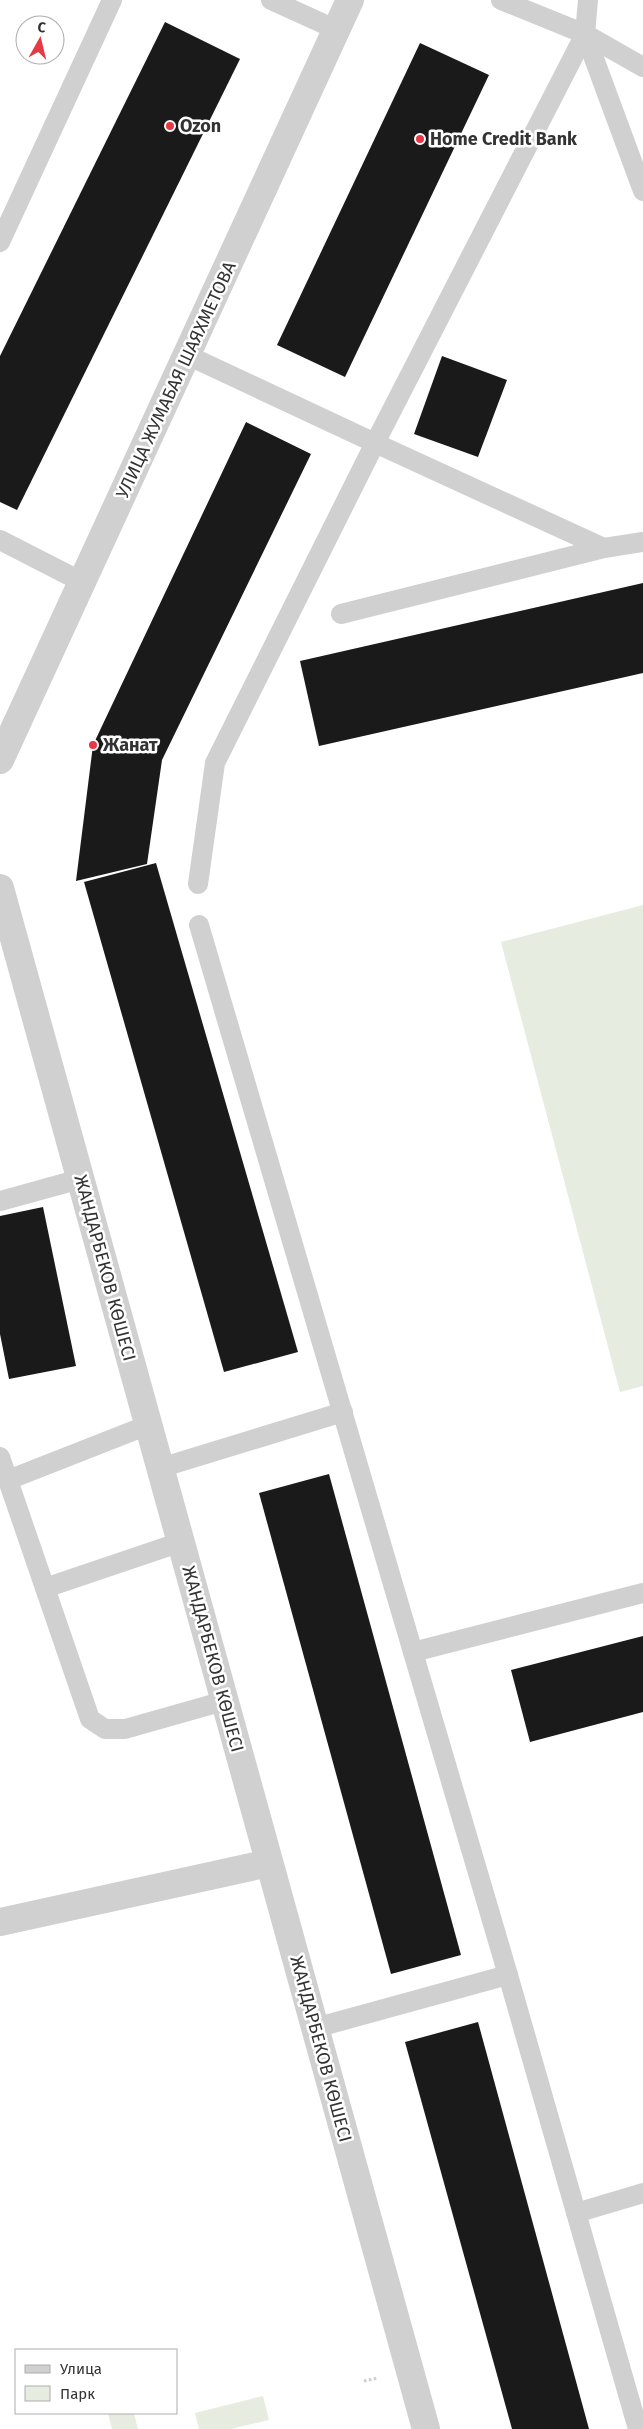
<svg xmlns="http://www.w3.org/2000/svg" width="643" height="2429" viewBox="0 0 643 2429" font-family="'Fira Sans',sans-serif">
<rect width="100%" height="100%" fill="#fff"/>
<g fill="#e6ecdf">
<polygon points="643,905 643,1386 620,1392 501,942"/>
<polygon points="263,2396 269,2420 231,2429 199,2429 195,2413"/>
<polygon points="108,2413 134,2413 138,2429 112,2429"/>
</g>
<g fill="#1a1a1a">
<polygon points="165,22 240,59 17,510 0,502 0,356"/>
<polygon points="420,43 489,75 345,377 277,345"/>
<polygon points="442,356 507,380 478,457 414,434"/>
<polygon points="246,422 311,454 162,760 147,864 76,881 93,745"/>
<polygon points="643,583 643,673 319,746 300,661"/>
<polygon points="156,863 298,1352 224,1372 84,882"/>
<polygon points="43,1207 76,1366 9,1379 0,1334 0,1216"/>
<polygon points="329,1474 461,1955 391,1974 259,1493"/>
<polygon points="643,1636 643,1712 530,1742 511,1670"/>
<polygon points="478,2022 589,2429 512,2429 405,2042"/>
</g>
<g fill="none" stroke-linecap="round" stroke-linejoin="round">
<polyline stroke="#cdcdcd" stroke-width="3" stroke-dasharray="2.5 2.5" stroke-linecap="butt" points="364,2381 378,2378"/>
<g stroke="#d0d0d0" stroke-width="20">
<polyline points="271,0 337,30"/>
<polyline points="501,0 585,34 643,67"/>
<polyline points="585,34 643,191"/>
<polyline points="0,242 112,0"/>
<polyline points="187,355 375,443 585,34 588,0"/>
<polyline points="0,540 82,582"/>
<polyline points="341,614 604,548 643,542"/>
<polyline points="198,884 215,763 375,443 604,548"/>
<polyline points="199,925 508,1975 638,2429"/>
<polyline points="0,1201 80,1179"/>
<polyline points="0,1457 90,1719 105,1729 125,1729 224,1701"/>
<polyline points="160,1468 343,1412"/>
<polyline points="8,1480 148,1425"/>
<polyline points="45,1588 181,1542"/>
<polyline points="413,1652 643,1593"/>
<polyline points="315,2028 508,1975"/>
<polyline points="576,2213 643,2193"/>
</g>
<g stroke="#d0d0d0" stroke-width="28">
<polyline points="0,888 426,2429"/>
<polyline points="0,1922 269,1863"/>
</g>
<polyline stroke="#d0d0d0" stroke-width="28" points="0,760 350,0"/>
</g>
<g fill="#e63946" stroke="#fff" stroke-width="2">
<circle cx="170" cy="126" r="5"/>
<circle cx="420" cy="139" r="5"/>
<circle cx="93" cy="745" r="5"/>
</g>
<g text-anchor="middle" dominant-baseline="central" stroke-width="5" stroke-linejoin="round" paint-order="stroke">
<g font-size="18" font-weight="bold" fill="#333" stroke="#fff" text-anchor="start">
<text x="180" y="126">Ozon</text>
<text x="430" y="139">Home Credit Bank</text>
<text x="103" y="745">Жанат</text>
</g>
<g font-size="18" fill="#333" stroke="#fff">
<text transform="translate(176 380) rotate(-65)">УЛИЦА ЖУМАБАЯ ШАЯХМЕТОВА</text>
<text transform="translate(105 1268) rotate(75)">ЖАНДАРБЕКОВ КӨШЕСІ</text>
<text transform="translate(213 1659) rotate(75)">ЖАНДАРБЕКОВ КӨШЕСІ</text>
<text transform="translate(321 2049) rotate(75)">ЖАНДАРБЕКОВ КӨШЕСІ</text>
</g>
</g>
<rect x="15" y="2349" width="162" height="65" fill="#ffffff" stroke="#adadad"/>
<rect x="25" y="2365" width="25" height="8" fill="#d0d0d0" stroke="#adadad"/>
<text x="60" y="2374" font-size="15" fill="#333333">Улица</text>
<rect x="25" y="2386" width="25" height="15" fill="#e6ecdf" stroke="#adadad"/>
<text x="60" y="2399" font-size="15" fill="#333333">Парк</text>
<g transform="translate(40 40) rotate(8)"><circle r="24" fill="#ffffff" stroke="#adadad"/>
<path d="M0-4L9 19L0 12L-9 19Z" fill="#e63946"/>
<text y="-8" font-size="14" font-weight="bold" text-anchor="middle" fill="#333333">С</text>
</g>
</svg>
